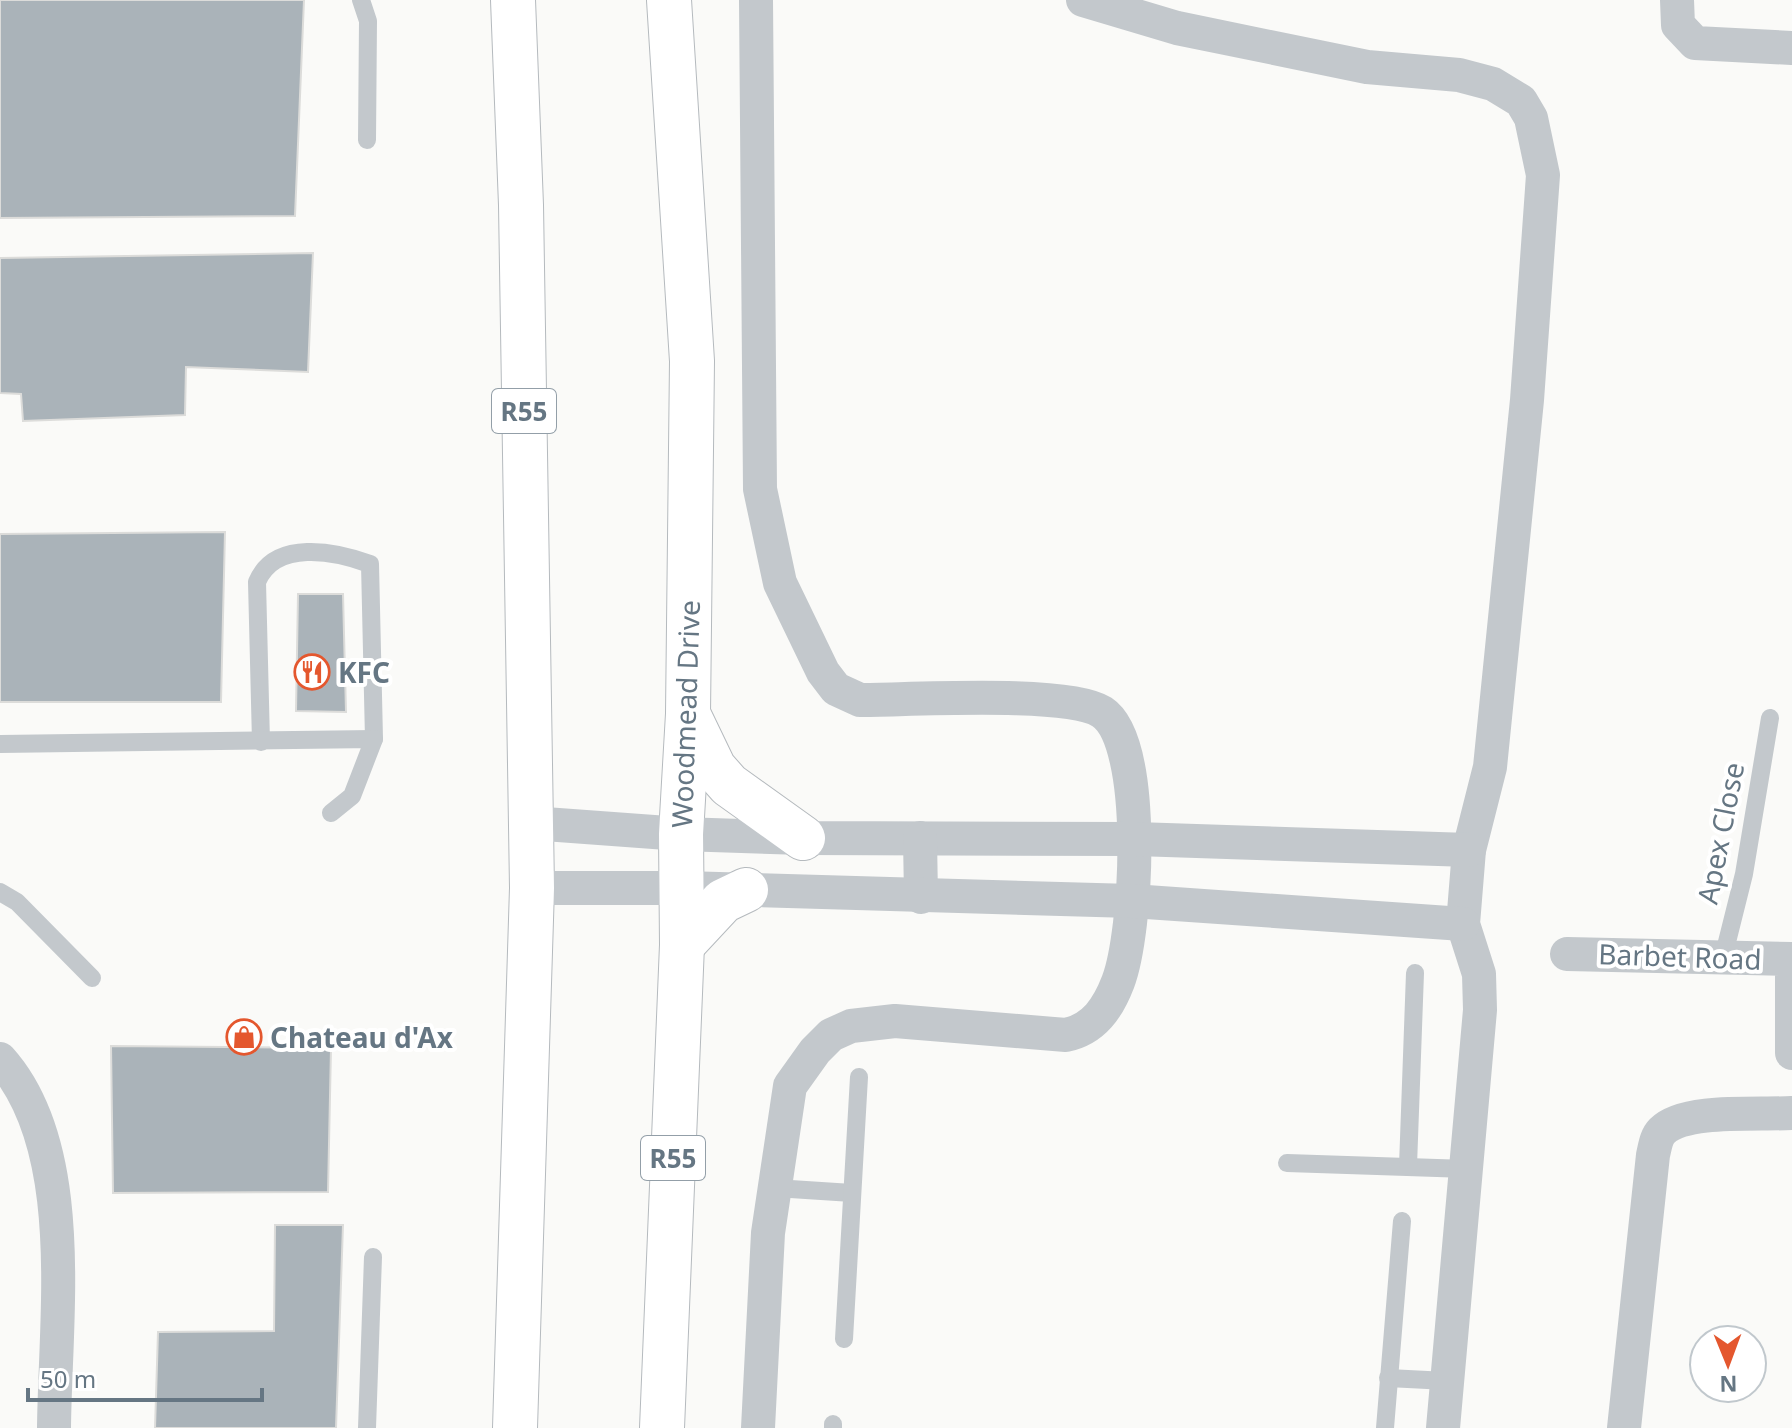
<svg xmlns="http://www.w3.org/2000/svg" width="1792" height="1428" viewBox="0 0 1792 1428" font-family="'Noto Sans',sans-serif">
<rect width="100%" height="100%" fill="#fafaf8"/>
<g fill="#aab3b9" stroke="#dcdcda" stroke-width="2">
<polygon points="0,0 304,0 295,216 0,218"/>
<polygon points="313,253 308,372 186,367 185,415 23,421 21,394 0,393 0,258"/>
<polygon points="225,532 221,702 0,702 0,534"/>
<polygon points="298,594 343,594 346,712 296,711"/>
<polygon points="111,1046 331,1048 328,1192 113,1193"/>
<polygon points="275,1225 343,1225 336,1428 155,1428 158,1332 274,1331"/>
</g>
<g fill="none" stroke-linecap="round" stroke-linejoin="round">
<defs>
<g id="primary">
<polyline points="513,0 521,205 532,888 515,1428"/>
<polyline points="689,716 714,768 729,785 803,838"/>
<polyline points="682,945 723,901 746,890"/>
<polyline points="662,1428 682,945 681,834 688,714 692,361 669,0"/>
</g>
</defs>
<use href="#primary" stroke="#b5babe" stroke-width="46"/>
<g stroke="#c3c8cc" stroke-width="18">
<polyline points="361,0 368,21 367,140"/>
<path d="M261,742L257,582C275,539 335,551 370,564L374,739"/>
<polyline points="0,744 374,739 352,796 331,813"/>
<polyline points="0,892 17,902 92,978"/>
<polyline points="1723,958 1744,874 1770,718"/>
<polyline points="1287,1163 1467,1169"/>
<polyline points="1408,1166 1415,973"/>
<polyline points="775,1188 852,1193"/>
<polyline points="844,1339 859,1077"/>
<polyline points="1388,1378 1447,1381"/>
<polyline points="367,1428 373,1257"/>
<polyline points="833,1428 833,1424"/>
<polyline points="1385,1428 1402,1221"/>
</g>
<g stroke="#c3c8cc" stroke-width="34">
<path d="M756,0L760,489L780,583L823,672L836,689L860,700C908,700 1069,690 1102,712C1148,742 1137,933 1118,982C1108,1008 1094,1029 1066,1035L895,1021L851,1026L831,1035L815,1051L790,1086L768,1233L758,1428"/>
<polyline points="1083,0 1177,28 1367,67 1459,75 1493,84 1521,101 1531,118 1543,175 1527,400 1490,767 1469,850 1463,924 1479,974 1480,1010 1443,1428"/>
<polyline points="1677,0 1678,25 1695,43 1792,48"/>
<polyline points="531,823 681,834 803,838 1136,839 1469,850"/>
<polyline points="920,838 921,897"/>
<polyline points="532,888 683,888 1132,901 1463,924"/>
<polyline points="1567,954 1792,959 1792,1053"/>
<path d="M0,1059C79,1147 55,1316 54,1428"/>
<path d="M1624,1428L1653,1155C1655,1147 1656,1137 1662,1131C1684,1108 1760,1115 1792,1113"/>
</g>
<use href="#primary" stroke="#fff" stroke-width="44"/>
</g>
<defs>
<symbol id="restaurant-ring" viewBox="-11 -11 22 22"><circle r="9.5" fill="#fff" stroke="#e4572e" stroke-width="1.5"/><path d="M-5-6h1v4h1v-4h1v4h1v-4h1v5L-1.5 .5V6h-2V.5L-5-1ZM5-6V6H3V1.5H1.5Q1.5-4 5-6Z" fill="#e4572e"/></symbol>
<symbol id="shop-ring" viewBox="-11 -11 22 22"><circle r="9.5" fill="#fff" stroke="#e4572e" stroke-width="1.5"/><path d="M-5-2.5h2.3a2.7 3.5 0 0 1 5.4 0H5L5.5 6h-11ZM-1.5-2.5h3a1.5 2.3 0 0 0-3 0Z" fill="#e4572e"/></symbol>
</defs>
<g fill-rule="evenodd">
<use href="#restaurant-ring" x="292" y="652" width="40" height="40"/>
<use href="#shop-ring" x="224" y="1017" width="40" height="40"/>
</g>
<g text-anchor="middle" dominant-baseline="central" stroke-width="8" stroke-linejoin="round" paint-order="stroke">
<g fill="#fff" stroke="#939fa8" stroke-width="2">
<rect x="492" y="389" width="64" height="44" rx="6"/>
<rect x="641" y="1136" width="64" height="44" rx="6"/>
</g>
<g font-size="26" font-weight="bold" fill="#657683">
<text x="524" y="411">R55</text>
<text x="673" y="1158">R55</text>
</g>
<g font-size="28" font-weight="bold" fill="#657683" stroke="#fff" text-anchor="start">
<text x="338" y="672">KFC</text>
<text x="270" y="1037">Chateau d'Ax</text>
</g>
<g font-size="28" fill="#657683" stroke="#fff">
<text transform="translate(685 714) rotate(-88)">Woodmead Drive</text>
<text transform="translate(1720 833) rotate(-79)">Apex Close</text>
<text transform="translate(1680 956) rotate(2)">Barbet Road</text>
</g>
</g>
<g transform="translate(1728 1364) rotate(179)"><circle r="38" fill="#ffffff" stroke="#c1c8cd" stroke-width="2"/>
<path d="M0-6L14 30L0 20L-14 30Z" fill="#e4572e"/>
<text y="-12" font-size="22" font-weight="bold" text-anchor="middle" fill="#657683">N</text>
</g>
<path d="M28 1388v12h234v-12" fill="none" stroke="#657683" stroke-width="4"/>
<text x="40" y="1388" font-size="24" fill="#657683" stroke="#ffffff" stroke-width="6" paint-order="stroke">50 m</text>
</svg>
